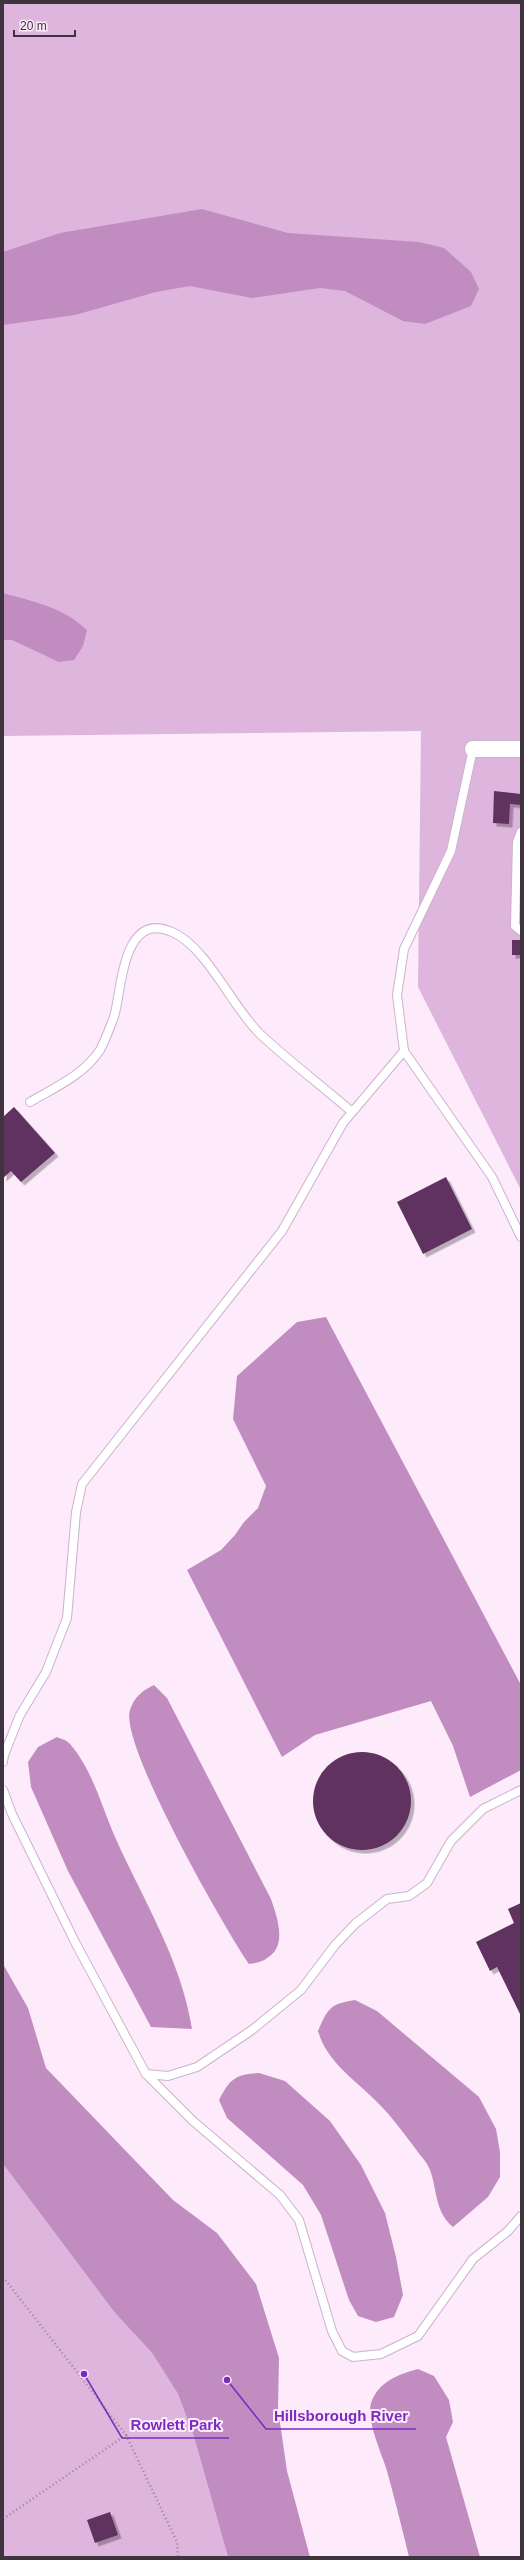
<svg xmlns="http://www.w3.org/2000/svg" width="524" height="2560" viewBox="0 0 524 2560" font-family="Arial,sans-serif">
<defs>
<filter id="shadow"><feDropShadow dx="3.5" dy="3.5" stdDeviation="0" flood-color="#0004"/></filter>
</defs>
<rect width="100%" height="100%" fill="#fdebfc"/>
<g fill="#deb5dc">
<polygon points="3,3 521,3 521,1190 418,987 421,731 3,736"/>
<polygon points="3,2164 115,2313 152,2353 178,2394 194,2437 228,2557 3,2557"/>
</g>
<g fill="#c18cc0">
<polygon points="202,209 288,233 419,242 444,248 471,272 479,289 471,306 425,324 403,321 345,291 320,288 252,298 190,286 156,292 75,315 3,325 3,252 60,233"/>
<path d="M3,593C34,602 63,607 87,630L83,646L74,660L59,662L12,640H3Z"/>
<polygon points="326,1317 521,1685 521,1770 470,1797 453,1746 431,1701 315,1735 282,1757 187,1570 221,1550 235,1535 244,1522 258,1508 266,1486 233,1419 237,1376 297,1322"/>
<path d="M154,1685L167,1698L271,1899C277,1917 288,1946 267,1958C263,1962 255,1963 249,1964C225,1929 119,1744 130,1710C134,1697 142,1691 154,1685Z"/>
<path d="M57,1737C61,1739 67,1740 70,1744C92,1769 102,1807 115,1837C143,1900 181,1959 192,2029L151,2027L68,1871L31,1787L28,1762L38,1747Z"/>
<polygon points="3,1964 28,2008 46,2068 173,2200 217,2233 256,2284 279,2358 278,2409 287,2471 310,2557 228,2557 194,2437 178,2394 152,2353 115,2313 3,2164"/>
<path d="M355,2000L377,2011L479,2097L496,2129L500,2152V2177L488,2197L453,2227C431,2209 439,2180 425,2161C409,2141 394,2118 375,2100C353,2078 327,2062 318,2031C328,2008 330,2004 355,2000Z"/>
<path d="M259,2073L285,2081L330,2121L361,2165L385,2213L396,2257L403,2295L394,2317L376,2322L358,2316L349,2300L321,2215L303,2185L227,2118L219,2100C230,2079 235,2074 259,2073Z"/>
<path d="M418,2369L434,2376L449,2400L453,2422L446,2437L480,2557H409C402,2528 395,2500 387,2471C382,2454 366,2421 371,2403C378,2382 399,2374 418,2369Z"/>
</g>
<g fill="#5e305e" filter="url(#shadow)">
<polygon points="494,791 521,794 521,805 510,804 509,824 493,823"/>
<rect x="512" y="940" width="9" height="15"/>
<polygon points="14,1107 55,1153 21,1182 11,1171 3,1178 3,1117"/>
<polygon points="446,1177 472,1229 423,1254 397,1202"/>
<circle cx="362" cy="1801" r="49"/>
<polygon points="521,1903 521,2016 497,1967 490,1971 476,1942 514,1923 508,1909"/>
<polygon points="110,2512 118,2535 95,2543 87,2520"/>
</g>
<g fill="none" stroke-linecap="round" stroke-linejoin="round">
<defs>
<g id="lane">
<polyline points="473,749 451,851 404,949 397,995 404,1051 492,1177 521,1237"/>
<polyline points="521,832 517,842 515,926 521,931"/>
<path d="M30,1102C54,1088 84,1075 100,1050C105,1041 110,1027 114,1017C122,990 122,910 172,932C206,946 233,1008 260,1034C289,1061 322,1086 352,1112"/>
<polyline points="3,1762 4,1755 20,1715 46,1672 67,1618 76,1512 82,1484 282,1231 343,1123 404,1051"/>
<polyline points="3,1790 12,1814 76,1944 146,2074 168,2076 197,2067 252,2030 301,1990 335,1945 355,1924 387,1899 409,1896 427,1883 451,1841 483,1809 521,1790"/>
<polyline points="146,2074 193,2121 280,2195 299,2220 332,2331 342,2351 353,2357 381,2354 418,2336 473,2259 508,2231 521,2216"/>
</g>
<polyline id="street" points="473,749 521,749"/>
</defs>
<use href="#lane" stroke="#cdb2cc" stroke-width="10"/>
<use href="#street" stroke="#cdb2cc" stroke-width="18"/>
<g stroke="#958794" stroke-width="2.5" stroke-dasharray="1 3" stroke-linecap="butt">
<polyline points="3,2277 126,2435 3,2519"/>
<polyline points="126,2435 177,2542 178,2557"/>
</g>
<use href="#lane" stroke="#fff" stroke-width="8"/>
<use href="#street" stroke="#fff" stroke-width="16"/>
</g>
<path fill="none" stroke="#7b2cbf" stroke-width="1.5" d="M227 2380L266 2429H416M84 2374L122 2438H229"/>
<g fill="#7b2cbf" stroke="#fdebfc" stroke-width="1.5">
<circle cx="227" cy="2380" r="4"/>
<circle cx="84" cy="2374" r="4"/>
</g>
<g font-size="15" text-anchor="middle" font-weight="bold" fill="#7b2cbf" stroke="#fdebfc" stroke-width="4" stroke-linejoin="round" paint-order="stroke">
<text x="341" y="2421">Hillsborough River</text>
<text x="176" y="2430">Rowlett Park</text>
</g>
<rect width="524" height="2560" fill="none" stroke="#3e333e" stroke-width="8"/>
<path d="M14 30v6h61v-6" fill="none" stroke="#3e333e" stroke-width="2"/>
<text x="20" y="30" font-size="12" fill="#3e333e" stroke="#fdebfc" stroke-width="3" paint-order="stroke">20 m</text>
</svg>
